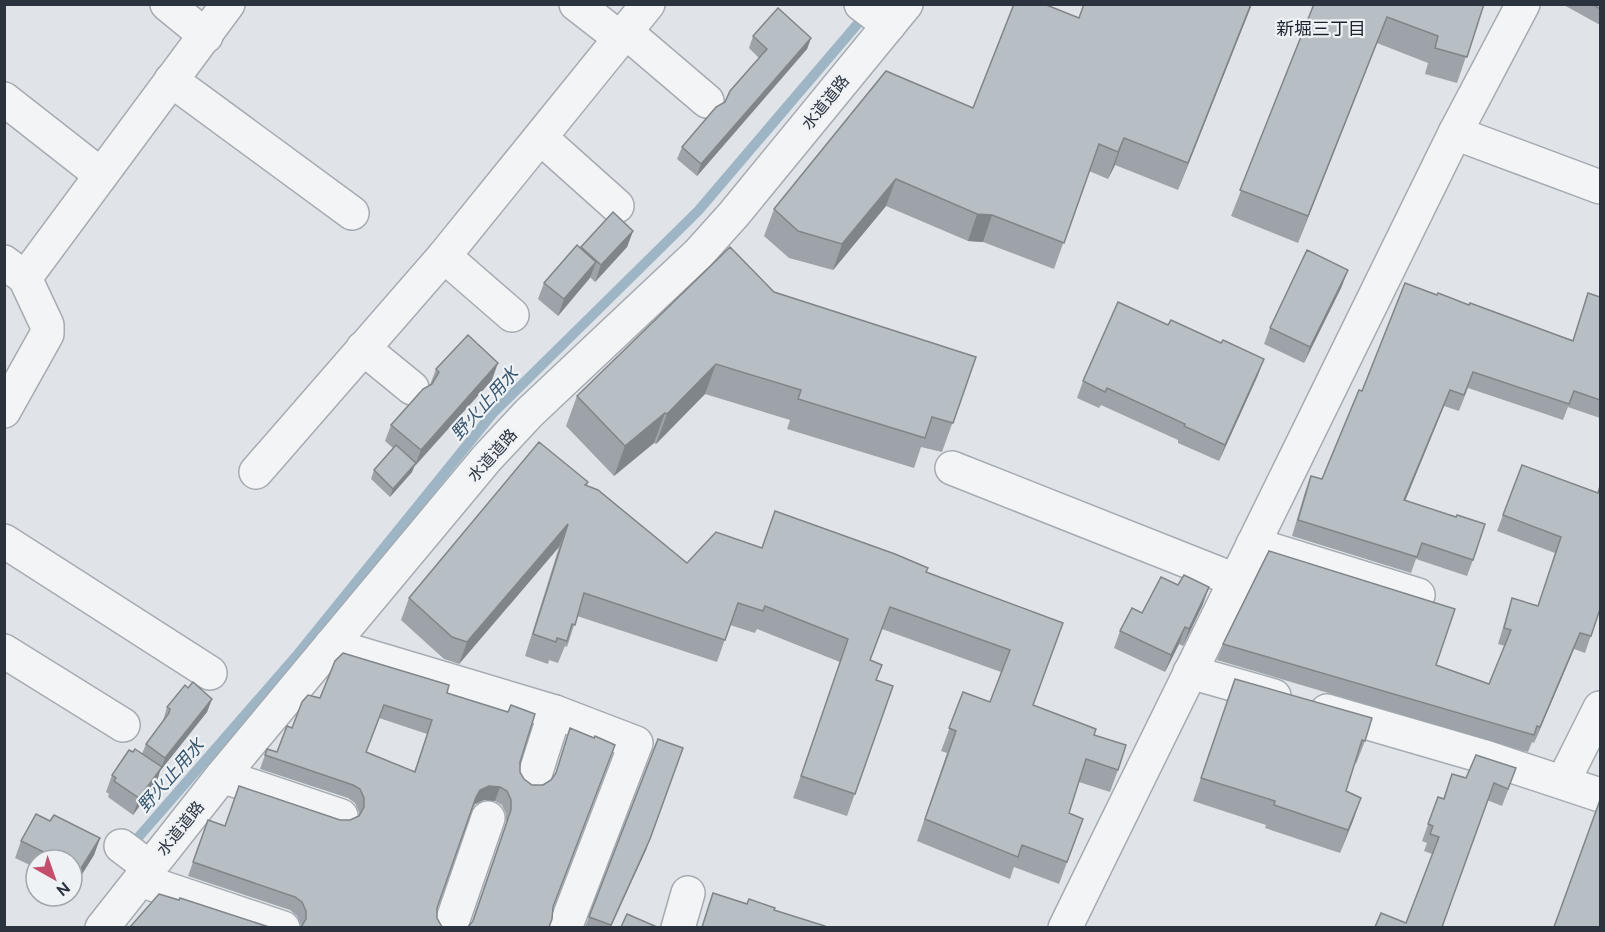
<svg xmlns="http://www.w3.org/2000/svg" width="1605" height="932" viewBox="0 0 1605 932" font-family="Ubuntu,'Noto Sans JP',sans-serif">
<rect width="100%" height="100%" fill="#e0e4e8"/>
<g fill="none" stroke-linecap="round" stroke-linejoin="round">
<polyline stroke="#9db5c5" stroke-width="10" points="136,840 298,654 493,413 698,211 866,14"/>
<defs>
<g id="minor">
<polyline points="167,4 206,36"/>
<polyline points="576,4 621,39"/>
<polyline points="861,4 889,25"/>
<polyline points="626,32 707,101"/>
<polyline points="171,80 352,213"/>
<polyline points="4,99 101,175"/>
<polyline points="1455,133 1600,187"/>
<polyline points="541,138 617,206"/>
<polyline points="444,256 512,315"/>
<polyline points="4,262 25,278 47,325 47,334 4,411"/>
<polyline points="25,278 228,4"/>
<polyline points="363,348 412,388"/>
<polyline points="952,468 1235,580"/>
<polyline points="256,472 444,256 648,4"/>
<polyline points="4,541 210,673"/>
<polyline points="1253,544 1418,595"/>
<polyline points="331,645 555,712 636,743 565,928"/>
<polyline points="4,651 123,725"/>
<polyline points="1190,672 1274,696"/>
<polyline points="1327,711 1482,756 1600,795"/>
<polyline points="222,776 341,816"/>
<polyline points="533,781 555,712"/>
<polyline points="1563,782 1600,708"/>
<polyline points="121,846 149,867"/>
<polyline points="140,880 283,928"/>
<polyline points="102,928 222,776 487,458 529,413 699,253 734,214 906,4"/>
<polyline points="450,928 488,818"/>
<polyline points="678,928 688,893"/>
<polyline points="1065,928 1455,133 1523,4"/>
</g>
</defs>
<use href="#minor" stroke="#a6abb2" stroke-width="36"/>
<use href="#minor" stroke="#f2f4f6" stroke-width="33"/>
</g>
<g fill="#9da3a9" fill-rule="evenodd">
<polygon points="1252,4 1178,190 1115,165 1108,179 1089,171 1054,269 983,242 968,241 886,206 833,270 789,258 764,236 774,209 973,108 1079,18"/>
<polygon points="1314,4 1484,4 1457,83 1425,74 1428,63 1377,43 1298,243 1231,216"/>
<polygon points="1562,4 1600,4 1600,25"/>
<polygon points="753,36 811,38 807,49 697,176 677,159 682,147 725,102 759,58 749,48"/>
<polygon points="633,231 627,247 595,282 590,277 558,316 538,299 544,283 581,247"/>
<polygon points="1342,286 1304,363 1264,344 1270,328"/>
<polygon points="774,292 976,357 942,452 921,447 914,468 787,429 790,420 705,394 656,444 654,443 614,476 566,426 577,396"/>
<polygon points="1588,293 1600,297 1600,418 1568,407 1563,420 1468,388 1459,411 1444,406 1405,500 1473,560 1467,576 1416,559 1411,573 1292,536 1305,492 1311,476 1322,479 1362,391 1437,295 1573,340"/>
<polygon points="436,369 492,380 414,466 412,472 390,497 371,479 374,470 393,448 385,441 391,425 430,385"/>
<polygon points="1258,375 1219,461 1178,443 1178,440 1101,405 1099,408 1077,398 1083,381"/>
<polygon points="588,482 587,486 687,563 762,548 775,511 926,572 1063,623 1033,705 1094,735 1118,770 1110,792 1079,782 1069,813 1083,819 1059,884 1014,867 1010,879 917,841 947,753 941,751 963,692 990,702 1001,672 882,629 870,660 876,680 893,686 847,816 793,798 840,662 757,629 755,633 730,625 717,662 577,616 567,647 565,646 558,663 549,660 548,664 525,656 559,547 459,664 444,659 401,620 409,598"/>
<polygon points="1598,493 1600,609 1585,653 1574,649 1534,743 1532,742 1528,752 1217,660 1223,644 1436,665 1489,684 1505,646 1498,644 1507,614 1512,598 1538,606 1555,553 1497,531 1503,515"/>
<polygon points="1203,604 1183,646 1179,644 1165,672 1114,648 1120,631 1142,613"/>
<polygon points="1235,679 1365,741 1356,764 1355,763 1346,791 1361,798 1340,853 1265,828 1266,825 1193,801"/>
<polygon points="188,688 212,699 207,712 160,771 156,784 133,815 108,797 109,794 106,792 112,775 142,754 146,744 163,721 167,707"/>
<path d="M447,693L520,762V772L524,779L532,785H543L551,780L555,775L570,728L594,738L472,921L506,824V814L502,805L495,801L484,800L475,804L471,811L301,927V925L297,916L290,910L188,876L208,820L225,826L340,820H350L359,815V812L355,803L348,798L260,769L267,749L277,752L292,728L320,698ZM379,718L427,734L414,772L366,752Z"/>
<polygon points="658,739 646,850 611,927 585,927"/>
<polygon points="1452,774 1466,778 1510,785 1502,806 1487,800 1406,923 1432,854 1424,851 1427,843 1422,841 1438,797 1443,799"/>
<polygon points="50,821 100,838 94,855 74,887 72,886 72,860 36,860 36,868 15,858 21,841"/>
</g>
<g fill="#808589">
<polygon points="1251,4 1252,4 1178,190 1188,163"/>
<polygon points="1387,17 1377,43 1298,243 1308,216"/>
<polygon points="811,38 807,49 697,176 701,164"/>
<polygon points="1124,138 1115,165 1108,179 1118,152"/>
<polygon points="896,179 886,206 833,270 842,244"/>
<polygon points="977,214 992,215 983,242 968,241"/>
<polygon points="633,231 627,247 595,282 601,265"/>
<polygon points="596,262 590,278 558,316 564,299"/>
<polygon points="1348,270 1342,286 1304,363 1310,347"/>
<polygon points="1264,359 1258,375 1219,461 1225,445"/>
<polygon points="498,363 492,380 415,466 421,450"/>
<polygon points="716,364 705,394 656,444 667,414"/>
<polygon points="1450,390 1444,406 1399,516 1404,500"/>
<polygon points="665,413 654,443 614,476 625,446"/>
<polygon points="416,463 412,472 390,497 393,489"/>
<polygon points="568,524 559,547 459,664 467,642"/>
<polygon points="1209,587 1203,604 1183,646 1189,629"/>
<polygon points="1185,627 1179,644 1165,672 1171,655"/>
<polygon points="1580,633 1574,649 1534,743 1540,727"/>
<polygon points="212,699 207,712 160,771 156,784 133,815 139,798 161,768 165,758"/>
<polygon points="489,786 500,787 495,801 484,800 475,804 471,811 476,797 480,790"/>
<polygon points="1361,798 1353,821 1340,853 1348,830"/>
<polygon points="100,838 94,855 74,887 80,870"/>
<polygon points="650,839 646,850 610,927"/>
</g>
<g fill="#b7bec4" stroke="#808589" stroke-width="1.5" fill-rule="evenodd">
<polygon points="1014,4 1044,4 1079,18 1084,4 1251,4 1188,163 1124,138 1118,152 1099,144 1064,243 992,215 977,214 896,179 842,244 798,231 774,209 886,71 973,108"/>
<polygon points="1314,4 1484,4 1467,57 1435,48 1438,36 1387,17 1308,216 1240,190"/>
<polygon points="1592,4 1600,4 1600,9"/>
<polygon points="778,8 811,38 701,164 682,147 716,107 725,102 730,91 767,49 753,36"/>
<polygon points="613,212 633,231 601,265 581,247"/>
<polygon points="577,245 596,262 564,299 544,283"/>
<polygon points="730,247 774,292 976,357 953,423 932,417 925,438 798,399 801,390 716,364 667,414 665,413 625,446 577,396"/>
<polygon points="1307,250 1348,270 1310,347 1270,328"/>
<polygon points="1405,283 1437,295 1438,293 1469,305 1470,303 1573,341 1588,293 1600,297 1600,400 1574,391 1569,404 1473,372 1464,395 1450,390 1404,500 1456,517 1457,515 1485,524 1473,560 1422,543 1417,557 1298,520 1311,476 1322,479 1359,390 1362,391"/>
<polygon points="1118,302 1168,325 1171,320 1221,343 1223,340 1264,359 1225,445 1184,426 1185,424 1107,388 1105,392 1083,381"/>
<polygon points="468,335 498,363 421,450 391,425 423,389 432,384 439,372 436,369"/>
<polygon points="539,442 588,482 585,485 598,490 687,563 716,532 762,548 775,511 895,554 928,568 926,572 1063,623 1033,705 1096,729 1094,735 1126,745 1118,770 1086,759 1069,813 1083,819 1067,862 1022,845 1018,857 925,819 956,731 949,728 963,692 990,702 1010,650 890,607 870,660 882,665 876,680 893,686 855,794 801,776 848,639 765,606 763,611 738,603 725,640 584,593 575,625 572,624 567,641 557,638 556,642 533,634 568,524 467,642 452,637 409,598"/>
<polygon points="396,445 416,463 393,489 374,470"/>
<polygon points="1522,465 1598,493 1600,486 1600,609 1591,636 1580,633 1540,727 1537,726 1534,735 1223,644 1269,551 1455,609 1436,665 1489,684 1511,630 1504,628 1512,598 1538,606 1561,537 1503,515"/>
<polygon points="1184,575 1209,587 1189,629 1185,627 1171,655 1120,631 1132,608 1142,613 1161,577 1178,585"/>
<path d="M343,653L449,685L447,693L508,712L511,705L535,714L520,762V772L524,779L532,785H543L551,780L556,773L570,728L594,738L595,736L615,745L553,907L552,919L549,927H468L473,921L511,810V800L507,791L500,787L489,786L480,790L476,797L437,908V918L442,927H301L306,919V911L302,902L295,897L193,862L208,820L225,826L239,786L340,820H350L359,816L364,807V798L360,789L353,785L265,755L267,749L277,752L287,726L292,728L302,702L308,695L320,698L335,661ZM384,705L432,720L415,772L366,752Z"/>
<polygon points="1235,679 1372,718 1365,741 1362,740 1346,791 1361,798 1348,830 1274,805 1275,801 1201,778"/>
<polygon points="193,682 212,699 165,758 146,744 169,713 170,709 167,707 185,685 188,688"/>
<polygon points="658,739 683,748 650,839 611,925 589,917"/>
<polygon points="135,749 162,767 139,798 114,781 116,778 112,775 129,750 133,752"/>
<polygon points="1476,755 1516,768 1508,789 1494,783 1442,927 1375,927 1381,913 1406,923 1439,837 1430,834 1433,826 1428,824 1438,797 1444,799 1452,774 1466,778"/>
<polygon points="1600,800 1600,927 1554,927"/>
<polygon points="36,814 50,821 54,815 100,838 80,870 72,866 72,860 60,860 21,841"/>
<polygon points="713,893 747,904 749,899 775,908 774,910 825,926 825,927 702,927"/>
<polygon points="159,894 179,900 180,898 269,927 130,927"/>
<polygon points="627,914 657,927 621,927"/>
</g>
<g text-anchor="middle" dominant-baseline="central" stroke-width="4.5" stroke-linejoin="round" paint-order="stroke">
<g font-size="16" fill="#2a333e" stroke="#eff2f5">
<text transform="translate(825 102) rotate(-51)">水道道路</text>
<text transform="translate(492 455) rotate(-48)">水道道路</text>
<text transform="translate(180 828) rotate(-51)">水道道路</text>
</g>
<g font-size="18" fill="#1c242f" stroke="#eff2f5">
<text x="1321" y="28">新堀三丁目</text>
</g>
<g font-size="18" font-style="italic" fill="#37566f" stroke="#eff2f5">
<text transform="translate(484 403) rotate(-48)">野火止用水</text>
<text transform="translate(170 775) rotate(-49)">野火止用水</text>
</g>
</g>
<rect width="1605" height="932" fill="none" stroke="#2a333e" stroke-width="12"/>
<g transform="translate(54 878) rotate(140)"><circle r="28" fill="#eff2f5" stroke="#a0a6ac" stroke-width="1.5"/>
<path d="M0-4.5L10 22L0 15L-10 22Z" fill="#c44e6c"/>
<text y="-9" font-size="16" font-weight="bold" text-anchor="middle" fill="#2a333e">N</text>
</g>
</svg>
